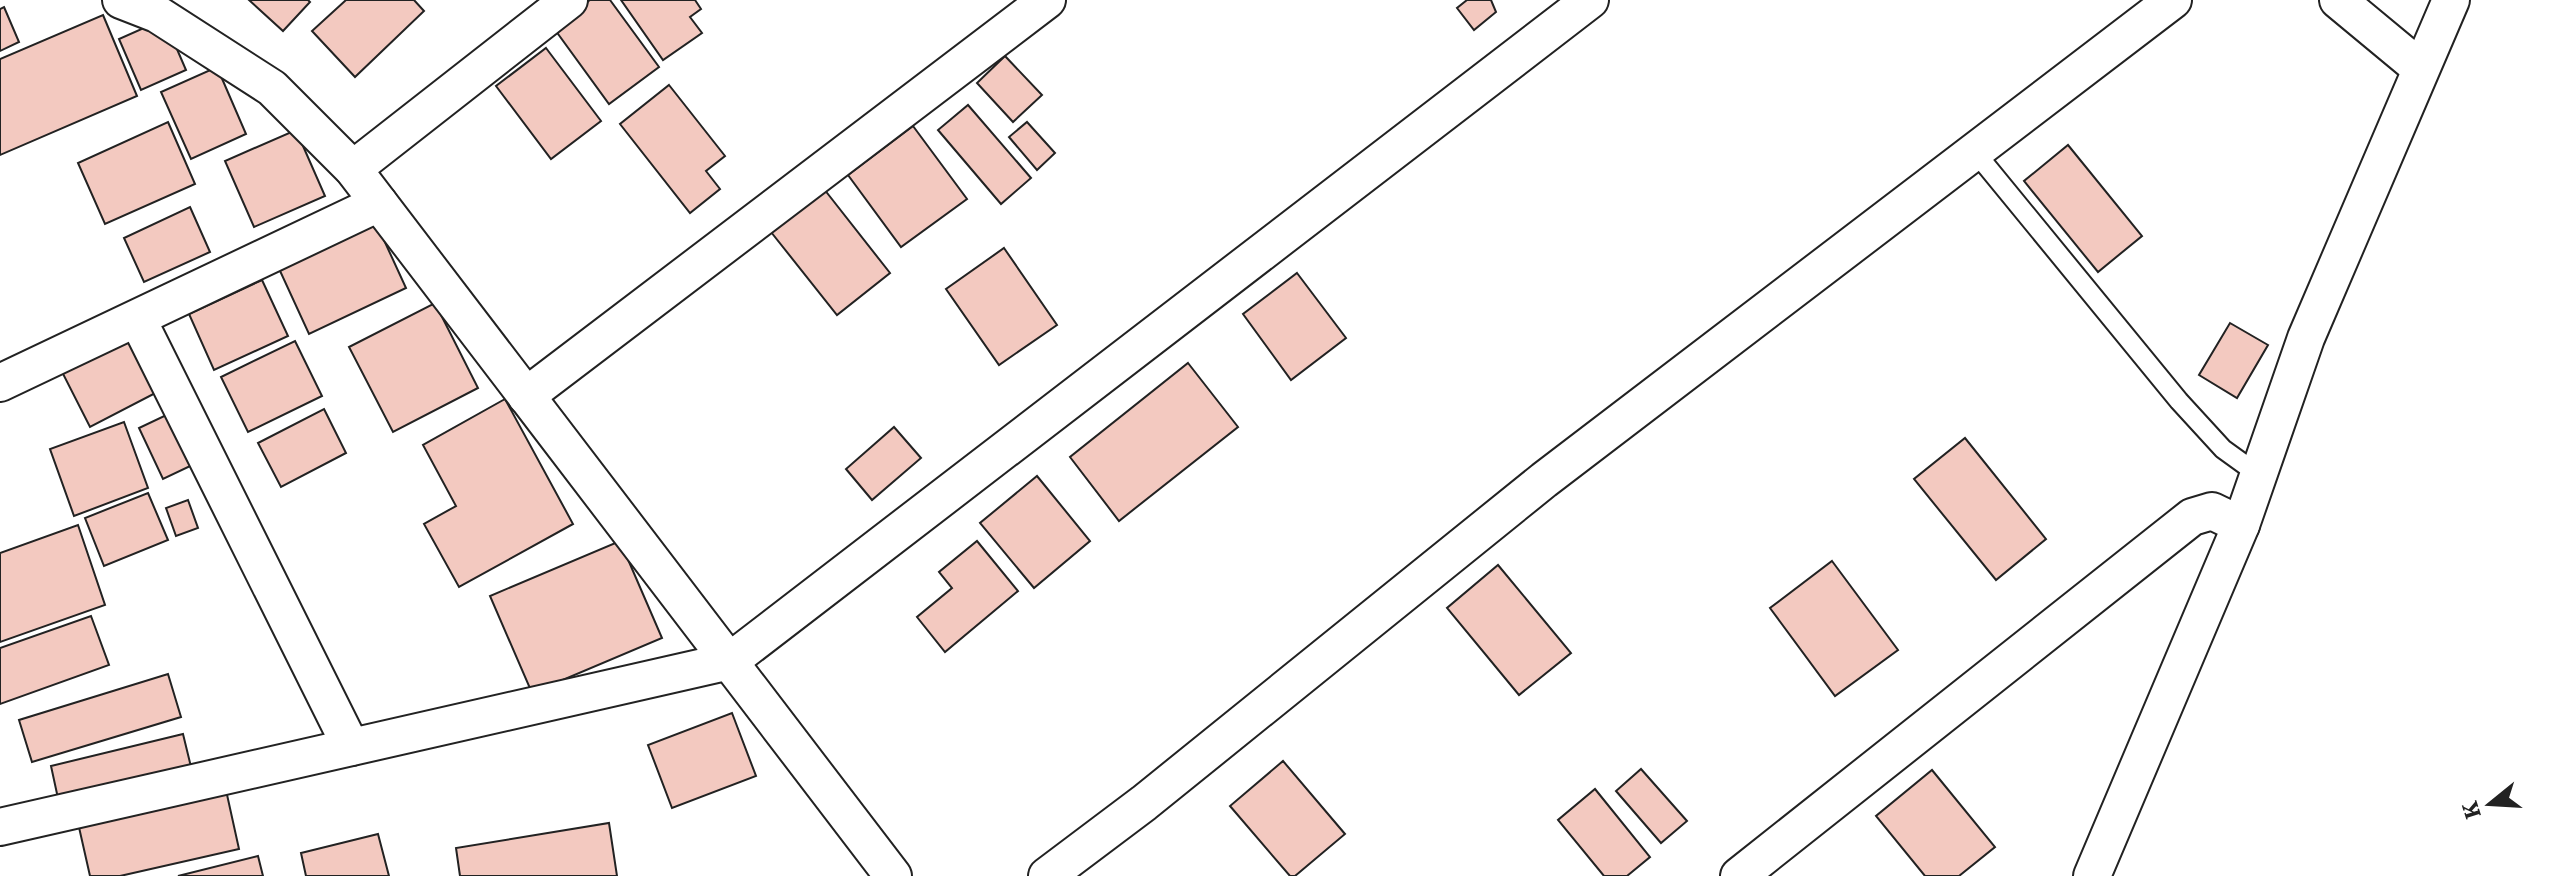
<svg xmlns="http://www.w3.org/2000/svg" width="2562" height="876" viewBox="0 0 2562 876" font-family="'IBM Plex Serif',serif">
<rect width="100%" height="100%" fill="#fff"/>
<g fill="#f3c9c0" stroke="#222" stroke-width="2">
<polygon points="249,0 308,0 310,2 283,31"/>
<polygon points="346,0 414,0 424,11 355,77 312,31"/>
<polygon points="590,0 610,0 659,67 609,104 553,27"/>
<polygon points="621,0 695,0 701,9 690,17 702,33 663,60"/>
<polygon points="1467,0 1491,0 1496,12 1474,30 1457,8"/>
<polygon points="4,7 19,42 0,51 0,9"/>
<polygon points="103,15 137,96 0,155 0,59"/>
<polygon points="164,19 186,70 141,90 119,39"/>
<polygon points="546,48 601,121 551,159 496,86"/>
<polygon points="1005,56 1042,95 1013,122 977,83"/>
<polygon points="217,67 246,134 191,159 161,92"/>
<polygon points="669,85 725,156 706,171 720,189 690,213 620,124"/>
<polygon points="968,105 1031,178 1001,204 938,130"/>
<polygon points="168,122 195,184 105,224 78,163"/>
<polygon points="1027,122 1055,153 1037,170 1009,137"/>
<polygon points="913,126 967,199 901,247 848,175"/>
<polygon points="296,130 325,196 254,227 225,161"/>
<polygon points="2068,145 2142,236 2098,272 2024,181"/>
<polygon points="824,189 890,273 837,315 771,232"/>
<polygon points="190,207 210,252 144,282 124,238"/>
<polygon points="372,214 406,288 309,334 275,260"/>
<polygon points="1004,248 1057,325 999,365 946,289"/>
<polygon points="1297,273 1346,338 1291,380 1243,314"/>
<polygon points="262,280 288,336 214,370 189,314"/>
<polygon points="435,303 478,388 393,432 349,347"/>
<polygon points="2230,323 2268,345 2237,398 2199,375"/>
<polygon points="135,324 167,387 90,427 58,364"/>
<polygon points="295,341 322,396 248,432 221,377"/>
<polygon points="1188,363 1238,427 1119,521 1070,457"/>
<polygon points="505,399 573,524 459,587 424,524 456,506 423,445"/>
<polygon points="181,408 205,459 163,479 139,428"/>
<polygon points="324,409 346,453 281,487 258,443"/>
<polygon points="124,422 148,488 74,516 50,449"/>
<polygon points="894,427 921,458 872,500 846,469"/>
<polygon points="1965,438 2046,539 1996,580 1914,479"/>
<polygon points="1037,476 1090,541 1034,588 980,523"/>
<polygon points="148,493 168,540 104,566 85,518"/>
<polygon points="188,500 198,528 176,536 166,508"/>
<polygon points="78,525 105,605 0,642 0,553"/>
<polygon points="620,541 662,638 532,693 490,596"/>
<polygon points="977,541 1018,591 945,652 917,617 952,588 939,572"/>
<polygon points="1832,561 1898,650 1835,696 1770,608"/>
<polygon points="1498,565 1571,653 1519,695 1447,608"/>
<polygon points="91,616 109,665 0,704 0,648"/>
<polygon points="168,674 181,717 32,762 19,720"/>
<polygon points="732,713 756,776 672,808 648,745"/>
<polygon points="183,734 192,771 59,803 51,766"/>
<polygon points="1283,761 1345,834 1295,876 1290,876 1230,806"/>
<polygon points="1641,769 1687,821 1661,843 1616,791"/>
<polygon points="1932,770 1995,847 1959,876 1925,876 1876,816"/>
<polygon points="224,781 239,849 120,876 90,876 76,814"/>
<polygon points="1595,789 1650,857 1627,876 1604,876 1558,820"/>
<polygon points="609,823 617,876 460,876 456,848"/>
<polygon points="378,834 389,876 306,876 301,853"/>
<polygon points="258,856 263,876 178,876"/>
</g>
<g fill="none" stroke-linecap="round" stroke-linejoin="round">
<defs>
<polyline id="service" points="1975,152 2179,401 2223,449 2259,475"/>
<g id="minor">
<polyline points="121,0 157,14 272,88 353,169 893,876"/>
<polyline points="2338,0 2420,68"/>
<polyline points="353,169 569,0"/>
<polyline points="138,320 351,747"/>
<polyline points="0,383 379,203"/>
<polyline points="526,396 1047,0"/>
<polyline points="0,827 730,661 1590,0"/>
<polyline points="1047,876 1144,803 1544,480 2173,0"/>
<polyline points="1739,876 2192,517 2212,511 2241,525"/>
<polyline points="2092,876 2241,525 2306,338 2451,0"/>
</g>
</defs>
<use href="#service" stroke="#222" stroke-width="22"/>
<use href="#minor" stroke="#222" stroke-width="40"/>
<use href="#service" stroke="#fff" stroke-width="18"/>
<use href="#minor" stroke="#fff" stroke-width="36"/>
</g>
<g transform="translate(2490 804) rotate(252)" stroke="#ffffff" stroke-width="6" paint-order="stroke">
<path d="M0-6L14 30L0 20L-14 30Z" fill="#222222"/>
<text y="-12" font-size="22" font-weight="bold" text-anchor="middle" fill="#222222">K</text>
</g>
</svg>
